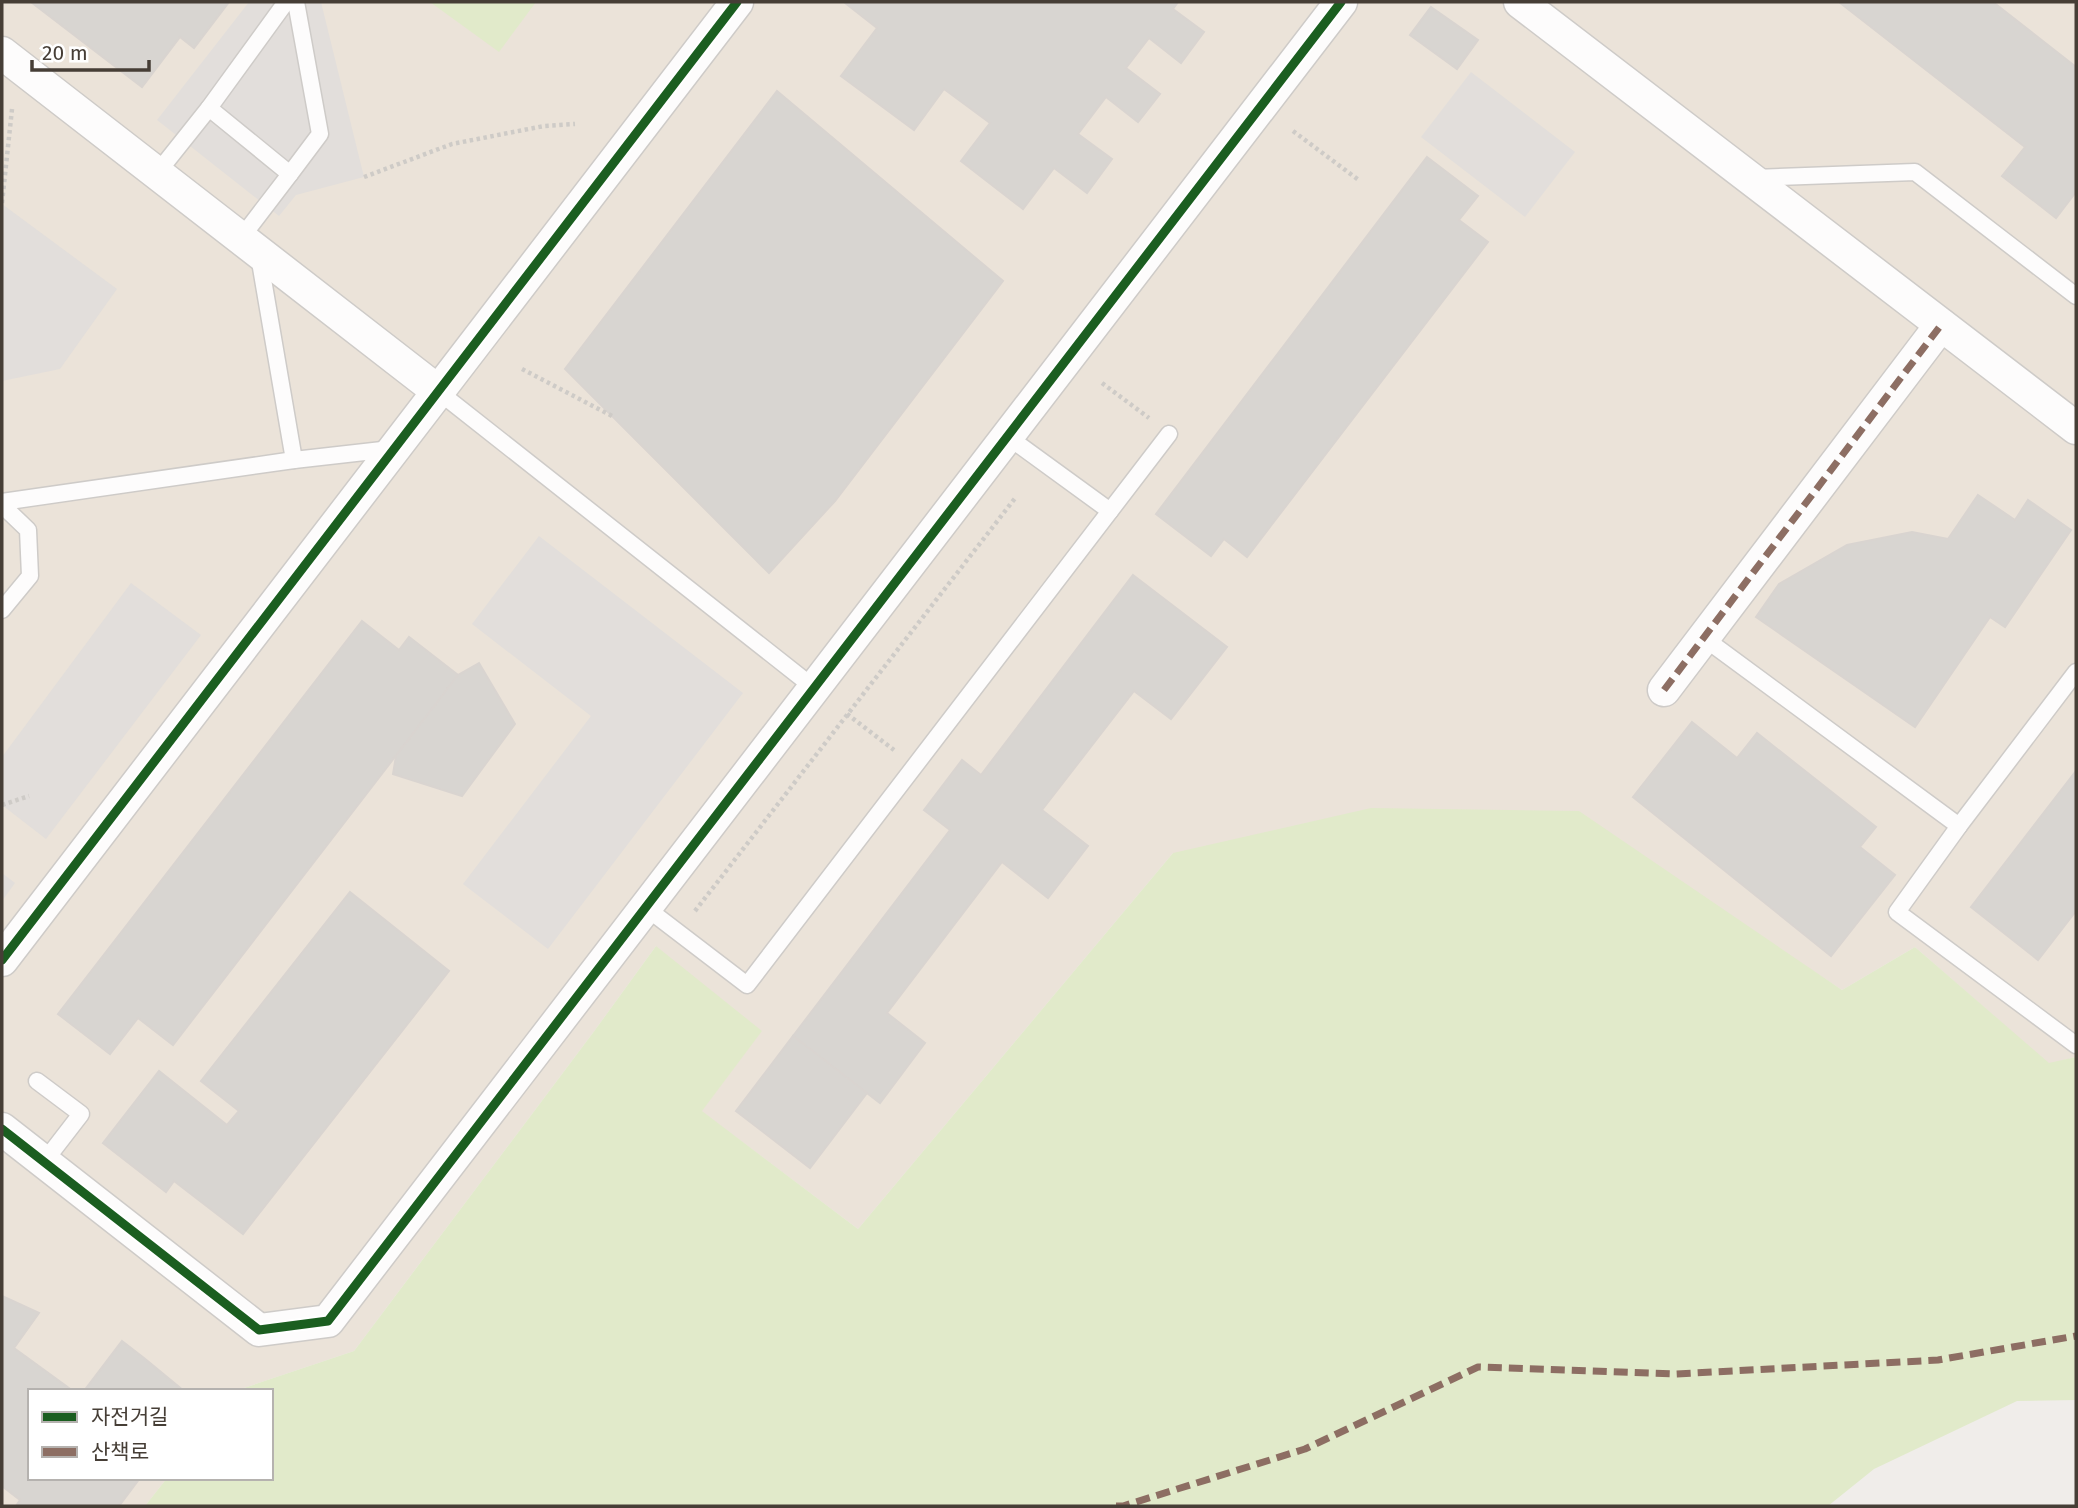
<svg xmlns="http://www.w3.org/2000/svg" width="2078" height="1508" viewBox="0 0 2078 1508" font-family="'Fira Sans','Noto Sans KR',sans-serif">
<rect width="100%" height="100%" fill="#f0edea"/>
<polygon fill="#ebe3d9" points="2,2 2076,2 2076,1057 2049,1064 1915,947 1842,990 1793,958 1173,853 858,1229 701,1111 656,946 595,1030 354,1351 235,1391 30,1391 30,1478 167,1478 145,1506 2,1506"/>
<g fill="#e1eaca">
<polygon points="430,2 536,2 499,52"/>
<polygon points="1371,808 1579,811 1842,990 1915,947 2049,1063 2076,1057 2076,1400 2017,1401 1874,1469 1828,1506 145,1506 167,1478 271,1478 271,1391 235,1391 354,1351 595,1030 656,946 762,1031 702,1111 858,1229 1173,853"/>
</g>
<g fill="#e2dedb">
<polygon points="249,2 321,2 364,177 296,195 279,216 157,120"/>
<polygon points="1471,72 1575,152 1525,217 1421,137"/>
<polygon points="2,204 117,289 60,369 2,381"/>
<polygon points="539,536 743,693 548,949 463,884 591,716 472,624"/>
<polygon points="131,583 201,635 46,839 2,805 2,757"/>
<polygon points="2,873 15,883 2,901"/>
</g>
<g fill="#d8d5d1" stroke="#d9d4d0" stroke-width="2">
<polygon points="31,2 229,2 194,48 180,37 142,87"/>
<polygon points="846,2 1178,2 1173,9 1204,32 1181,63 1149,38 1126,68 1160,94 1138,122 1106,97 1078,134 1112,159 1087,193 1054,168 1023,209 961,161 990,123 944,89 914,130 841,76 877,28 845,3"/>
<polygon points="1839,2 1993,2 2076,67 2076,192 2056,218 2002,176 2025,147"/>
<polygon points="1431,7 1478,40 1457,69 1410,35"/>
<polygon points="777,91 1003,281 835,501 769,573 565,369"/>
<polygon points="1427,157 1478,196 1459,220 1488,242 1247,557 1224,539 1211,556 1156,514"/>
<polygon points="1978,495 2015,520 2028,500 2071,530 2005,627 1990,617 1915,727 1756,617 1779,584 1847,545 1912,532 1948,539"/>
<polygon points="1133,575 1227,647 1171,719 1134,691 1042,810 1088,846 1048,898 1002,862 887,1013 925,1043 880,1103 793,1036 950,830 924,810 962,760 981,775"/>
<polygon points="362,621 399,650 409,637 458,675 173,1045 138,1018 110,1054 58,1014"/>
<polygon points="479,663 515,724 462,796 393,774 396,756 458,675"/>
<polygon points="1692,722 1737,758 1757,733 1876,827 1860,847 1895,875 1831,956 1633,797"/>
<polygon points="2076,771 2076,911 2038,960 1971,907"/>
<polygon points="350,892 449,971 243,1234 174,1181 166,1192 103,1143 159,1071 227,1125 239,1111 201,1081"/>
<polygon points="793,1036 867,1093 810,1168 736,1111"/>
<polygon points="2,1296 39,1313 14,1348 73,1391 30,1391 30,1478 140,1478 119,1506 16,1506 20,1500 2,1486"/>
<polygon points="122,1341 144,1358 184,1391 84,1391"/>
</g>
<g fill="none" stroke-linecap="round" stroke-linejoin="round">
<defs>
<g id="lane">
<polyline points="209,108 286,2"/>
<polyline points="158,172 209,108 290,174 320,134 296,2"/>
<polyline points="1754,178 1915,172 2076,296"/>
<polyline points="241,238 290,174"/>
<polyline points="259,256 294,460"/>
<polyline points="439,392 813,687"/>
<polyline points="1007,436 1110,511"/>
<polyline points="2,502 294,460 391,449"/>
<polyline points="2,505 28,530 30,576 2,610"/>
<polyline points="1704,638 1959,826 2076,672"/>
<polyline points="1959,826 1897,912 2076,1045"/>
<polyline points="645,907 747,985 1169,434"/>
<polyline points="37,1081 81,1114 44,1162"/>
</g>
<g id="street">
<polyline points="1520,2 2076,428"/>
<polyline points="2,53 439,392"/>
<polyline points="1664,690 1941,325"/>
<polyline points="2,960 737,2"/>
<polyline points="2,1129 259,1330 328,1321 1341,2"/>
</g>
</defs>
<use href="#lane" stroke="#cecbc8" stroke-width="19"/>
<use href="#street" stroke="#cecbc8" stroke-width="35"/>
<g stroke="#cecbc7" stroke-width="4.5" stroke-dasharray="3.5 3.5" stroke-linecap="butt">
<polyline points="1293,131 1360,181"/>
<polyline points="364,177 452,144 544,126 575,124"/>
<polyline points="2,203 12,109"/>
<polyline points="522,369 612,416"/>
<polyline points="1102,383 1149,418"/>
<polyline points="847,714 894,750"/>
<polyline points="2,805 29,796"/>
<polyline points="695,911 1016,497"/>
</g>
<use href="#lane" stroke="#fdfcfc" stroke-width="16"/>
<use href="#street" stroke="#fdfcfc" stroke-width="32"/>
<g stroke="#8d6e63" stroke-width="7" stroke-dasharray="14 7" stroke-linecap="butt">
<polyline points="1664,690 1941,325"/>
<polyline points="1116,1506 1123,1506 1305,1449 1478,1367 1675,1374 1938,1360 2076,1336"/>
</g>
<defs>
<g id="cycleway">
<polyline points="2,960 737,2"/>
<polyline points="2,1129 259,1330 328,1321 1341,2"/>
</g>
</defs>
<use href="#cycleway" stroke="#fff" stroke-width="13"/>
<use href="#cycleway" stroke="#1b5e20" stroke-width="9"/>
</g>
<rect width="2078" height="1508" fill="none" stroke="#463e36" stroke-width="7"/>
<rect x="28" y="1389" width="245" height="91" fill="#ffffff" stroke="#b5b2af" stroke-width="2"/>
<rect x="42" y="1412" width="35" height="10" fill="#1b5e20" stroke="#b5b2af" stroke-width="2"/>
<text x="91" y="1424" font-size="21" fill="#463e36">자전거길</text>
<rect x="42" y="1447" width="35" height="10" fill="#8d6e63" stroke="#b5b2af" stroke-width="2"/>
<text x="91" y="1459" font-size="21" fill="#463e36">산책로</text>
<path d="M32 60v10h117v-10" fill="none" stroke="#463e36" stroke-width="3.5"/>
<text x="42" y="60" font-size="21" fill="#463e36" stroke="#ffffff" stroke-width="5" paint-order="stroke">20 m</text>
</svg>
